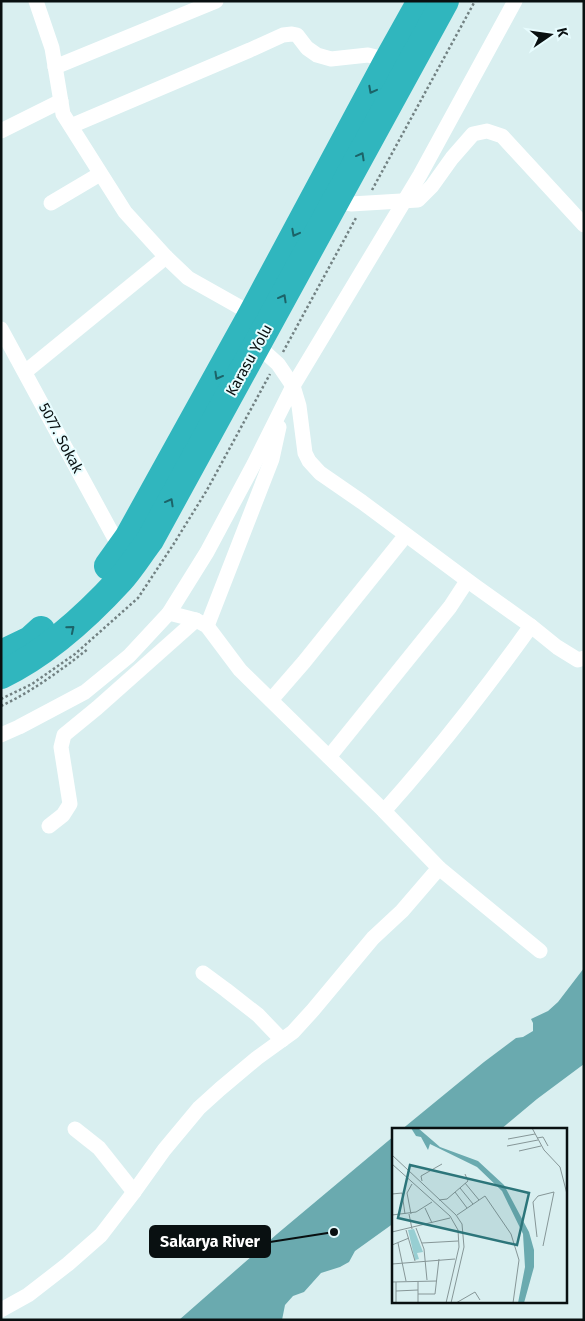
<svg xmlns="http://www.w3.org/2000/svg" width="585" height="1321" viewBox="0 0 585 1321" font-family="'Fira Sans',sans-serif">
<rect width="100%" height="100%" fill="#d9eff0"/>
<g fill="#6aaaaf">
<polygon points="584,968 584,1064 537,1099 500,1130 401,1130 484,1062 516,1038 523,1037 533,1031 533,1023 531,1019 548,1011 558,1002"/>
<polygon points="394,1136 394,1223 355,1251 349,1262 340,1267 321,1273 304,1292 293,1296 285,1305 282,1320 179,1320 277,1234"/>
</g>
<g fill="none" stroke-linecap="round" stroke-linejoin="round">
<g stroke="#728182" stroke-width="2.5" stroke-dasharray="2.5 2.5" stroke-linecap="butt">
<polyline points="372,190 475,1"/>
<polyline points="283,352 357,216"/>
<polyline points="1,699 32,684 75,654 138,598 173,545 207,490 270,374"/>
<path d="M1,706C33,691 61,670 88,649"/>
</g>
<g stroke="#fff" stroke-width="15">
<polyline points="36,1 52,48 63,114 125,212 166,257 188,278 252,314"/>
<polyline points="55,67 216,1"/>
<polyline points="71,126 250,50 283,35 292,34 297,35 307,48 317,55 331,59 368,55 388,60"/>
<polyline points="1,131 61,101"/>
<polyline points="336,201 351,204 418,200 432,186 452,158 473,134 487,131 502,136 584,225"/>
<polyline points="51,203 100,174"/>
<polyline points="1,329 120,548"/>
<polyline points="257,345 278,364 293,386 299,406 305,453 309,461 320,473 362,502 475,586 531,626 557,647 578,660 584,658"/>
<polyline points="25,372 166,257"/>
<polyline points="207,626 272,459 279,427"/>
<polyline points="271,700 304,662 406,535"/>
<polyline points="1,735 19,727 85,692 129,656 169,613 207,552 254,464 293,386 420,175 515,1"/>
<polyline points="329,757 450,607 467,581"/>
<path d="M384,811C436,753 485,690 531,626"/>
<polyline points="49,826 63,815 70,804 61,747 64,735 97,708 196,620"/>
<polyline points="439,868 540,951"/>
<polyline points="203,973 226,990 258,1015 282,1040"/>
<polyline points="75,1129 99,1148 134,1192"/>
<polyline points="1,1310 28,1295 68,1264 101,1235 134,1192 164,1150 199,1108 220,1089 257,1058 293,1032 313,1010 373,938 402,911 439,868 384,811 240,670 207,626 196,620 169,613"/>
</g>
<g stroke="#30b6be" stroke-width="28">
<polyline points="108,566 128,538 252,314 388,60 421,1"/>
<polyline points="1,654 30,640 41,630"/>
<path d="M1,675C47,653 86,617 120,580C131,568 140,553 150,540L445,1"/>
</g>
</g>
<defs><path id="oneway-chevron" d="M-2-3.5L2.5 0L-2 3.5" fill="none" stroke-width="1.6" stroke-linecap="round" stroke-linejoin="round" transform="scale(1.25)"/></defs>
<g stroke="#1c6368">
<use href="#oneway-chevron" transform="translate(372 90) rotate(118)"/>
<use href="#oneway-chevron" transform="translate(361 156) rotate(-61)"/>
<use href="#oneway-chevron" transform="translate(295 233) rotate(118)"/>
<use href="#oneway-chevron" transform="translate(283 298) rotate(-61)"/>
<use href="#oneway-chevron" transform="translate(218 376) rotate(119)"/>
<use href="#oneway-chevron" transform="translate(170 502) rotate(-61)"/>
<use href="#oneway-chevron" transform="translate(71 629) rotate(-40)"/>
</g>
<g text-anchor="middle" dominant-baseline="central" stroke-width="4" stroke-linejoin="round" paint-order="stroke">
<g font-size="15" fill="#091011" stroke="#e7fcfe">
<text transform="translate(249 360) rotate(-61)">Karasu Yolu</text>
<text transform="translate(61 438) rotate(62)">5077. Sokak</text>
</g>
</g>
<g transform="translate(392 1128)">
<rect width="175" height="175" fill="#d9eff0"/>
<path d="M22,101L31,124L25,125L27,131L23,132L16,102Z" fill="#97ced2"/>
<path d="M19,0H26L48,19L86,33L112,57L137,104L142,122V139L132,175H126L133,139L131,106L110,63L85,39L38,16L36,22L29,9L24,8Z" fill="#6aaaaf"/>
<path fill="none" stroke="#869697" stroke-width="1" d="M140,0L152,22L168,39L175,66M145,10L151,9L156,18M116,11L143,6M115,18L146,12M127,23L149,18M0,27L64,87L70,96L72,119L59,175M0,36L58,88L66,102L67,119L54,175M30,53L29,48L50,36M73,55L87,72M68,60L81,76M63,64L75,80M0,66L10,65L13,86M47,72L55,71L76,53L73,46M33,80L40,95M17,86L20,101M19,86L15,65L20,56M0,87L24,84L40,74M65,87L93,68L119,106L127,132L121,175M24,100L32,121L35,152M14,102L23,133M0,104L58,90M145,109L141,74L146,68L162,64L151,118M6,115L14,153M30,115L66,113M0,117L17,110M0,136L63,131M0,154L45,153M4,154V175M4,163L26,162M26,166H43L47,131M26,175V153M64,175L83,164L88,172"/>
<path fill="#2c757a" fill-opacity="0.15" stroke="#2c757a" stroke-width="2.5" d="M18,37L137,65L125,117L6,90Z"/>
<rect width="175" height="175" fill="none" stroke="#091011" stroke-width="2.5"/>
</g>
<path fill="none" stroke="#091011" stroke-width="2" d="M334 1232L270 1242"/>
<circle fill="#091011" stroke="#e7fcfe" stroke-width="2" cx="334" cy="1232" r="5"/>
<rect fill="#091011" stroke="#091011" stroke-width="2" x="150" y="1226" width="120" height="31" rx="5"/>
<g font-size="16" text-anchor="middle" font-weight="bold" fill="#fff">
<text x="210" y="1247">Sakarya River</text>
</g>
<rect width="585" height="1321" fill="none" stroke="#091011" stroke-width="5"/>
<g transform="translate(550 35) rotate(77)" stroke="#e7fcfe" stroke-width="4" paint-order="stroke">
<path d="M0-4L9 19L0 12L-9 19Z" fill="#091011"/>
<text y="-8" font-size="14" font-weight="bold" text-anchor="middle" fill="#091011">K</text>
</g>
</svg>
